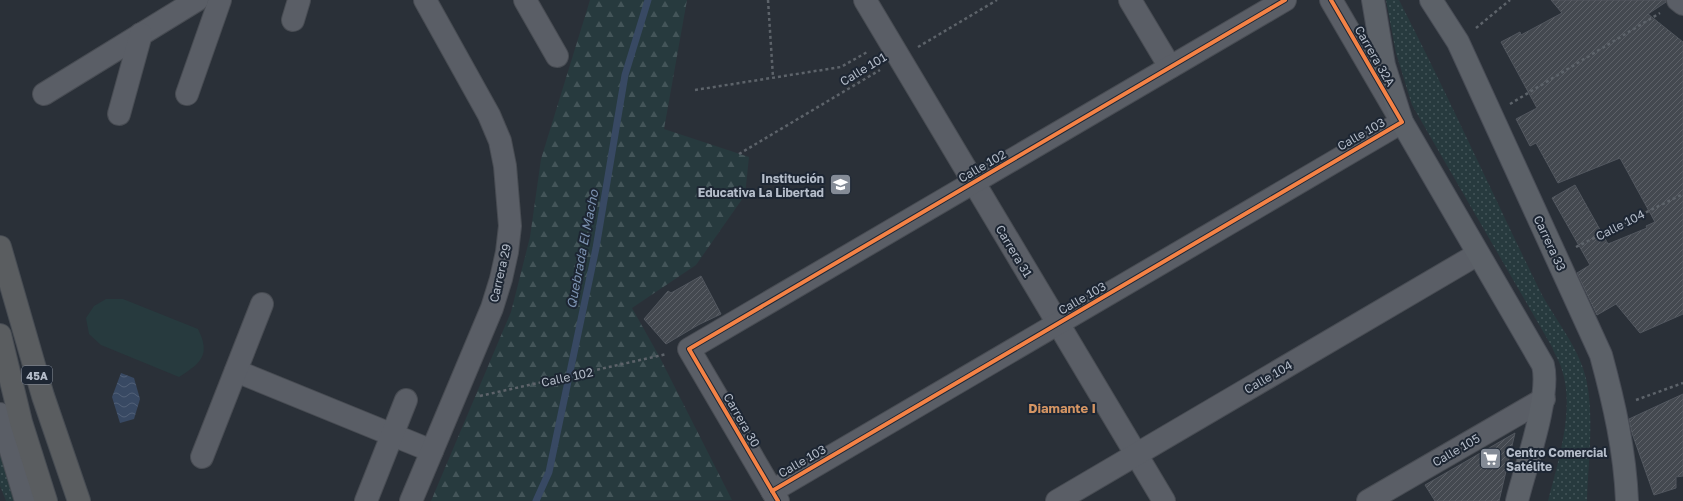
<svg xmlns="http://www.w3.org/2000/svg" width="1683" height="501" viewBox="0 0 1683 501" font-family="'Golos Text',sans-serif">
<defs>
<pattern id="green-dots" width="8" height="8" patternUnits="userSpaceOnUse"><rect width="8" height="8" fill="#273a3e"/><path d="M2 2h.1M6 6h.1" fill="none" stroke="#445559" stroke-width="1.8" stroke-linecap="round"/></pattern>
<pattern id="forest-firs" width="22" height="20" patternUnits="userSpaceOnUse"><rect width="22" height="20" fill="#273a3e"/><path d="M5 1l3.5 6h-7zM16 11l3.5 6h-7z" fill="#445559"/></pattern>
<pattern id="water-waves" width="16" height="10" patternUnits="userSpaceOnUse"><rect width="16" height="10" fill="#384963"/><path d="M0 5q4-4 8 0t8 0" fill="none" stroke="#526178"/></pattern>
<pattern id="building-hatch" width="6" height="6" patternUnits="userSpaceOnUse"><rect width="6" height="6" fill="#444950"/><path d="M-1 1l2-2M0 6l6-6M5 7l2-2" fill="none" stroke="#5d6168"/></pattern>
</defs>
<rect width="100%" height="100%" fill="#2a3038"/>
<g fill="url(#green-dots)">
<path d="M1386,0H1399C1448,95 1492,193 1539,289C1554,319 1581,349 1587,383C1594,420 1588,464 1587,501H1548C1558,462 1575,409 1562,370C1560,362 1555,355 1552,347L1412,105L1396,53Z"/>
<polygon points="0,438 20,501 6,501 0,486"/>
</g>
<polygon fill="url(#forest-firs)" points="590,0 687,0 664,129 749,157 745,195 696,265 632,308 659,356 732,500 431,501 511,312 530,237 541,159"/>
<path fill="#273a3e" d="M106,299H123L198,329C211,355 201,363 179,377L101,345L89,334L86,318L94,306Z"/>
<polygon fill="url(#water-waves)" points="121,373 134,378 140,399 134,419 120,423 112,397"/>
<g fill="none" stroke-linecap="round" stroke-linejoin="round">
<polyline stroke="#384963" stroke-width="7" points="536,501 549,472 596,248 625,75 648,0"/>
</g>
<g fill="url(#building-hatch)" stroke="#52575f">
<polygon points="1551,0 1666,0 1666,2 1648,14 1683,42 1683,314 1640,333 1616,304 1597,315 1577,273 1590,265 1552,198 1575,185 1608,244 1647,228 1646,226 1655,222 1620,158 1558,183 1536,143 1530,146 1516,119 1537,108 1501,42 1520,32 1521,35 1562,13"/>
<polygon points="701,276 721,314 698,325 666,344 644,319 668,291 671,293"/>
<polygon points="1683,394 1683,476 1676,477 1676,488 1654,495 1632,433 1629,419"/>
<polygon points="1515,433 1499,501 1435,501 1425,485"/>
</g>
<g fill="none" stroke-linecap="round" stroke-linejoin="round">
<defs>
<g id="minor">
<polyline points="525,0 557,56"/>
<polyline points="865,0 1164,501"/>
<polyline points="1130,0 1170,67"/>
<polyline points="1678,0 1683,4"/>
<polyline points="293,20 299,0"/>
<polyline points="44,94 197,0"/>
<polyline points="187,94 220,0"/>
<polyline points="119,114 141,34"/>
<polyline points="236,371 432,451"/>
<polyline points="0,414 26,501"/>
<polyline points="202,457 262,304"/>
<polyline points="772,491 1402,122 1331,0"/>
<polyline points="366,501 406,400"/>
<polyline points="411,501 492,308 501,279 507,252 510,226 505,166 500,141 489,115 425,0"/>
<polyline points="778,501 689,349 1285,0"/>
<polyline points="1057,501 1478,254"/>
<polyline points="1368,501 1544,399"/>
</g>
<g id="major">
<path d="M1373,0L1384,65L1402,122L1543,365C1551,396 1525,468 1517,501"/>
<path d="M1431,0L1458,42L1601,355C1614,403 1625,451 1627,501"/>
</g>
<g id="highway">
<polyline points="0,247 43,396 79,501"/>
<polyline points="0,335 21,422 46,501"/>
</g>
</defs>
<use href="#minor" stroke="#484c53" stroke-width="24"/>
<use href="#major" stroke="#484c55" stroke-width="24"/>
<use href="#highway" stroke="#474c53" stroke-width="24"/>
<g stroke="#5d636a" stroke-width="2.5" stroke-dasharray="3 3" stroke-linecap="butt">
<polyline points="768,0 773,77"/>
<polyline points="1476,28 1510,0"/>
<polyline points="918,47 997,0"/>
<polyline points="695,90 841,67 869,51"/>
<polyline points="1510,104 1660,13"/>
<polyline points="739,154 880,70"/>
<polyline points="1576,247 1683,194"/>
<polyline points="480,396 667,354"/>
<polyline points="1636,400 1683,383"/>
</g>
<use href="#minor" stroke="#5a5e66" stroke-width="22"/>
<use href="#major" stroke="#5c6168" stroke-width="22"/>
<use href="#highway" stroke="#5a5d60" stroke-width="22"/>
<defs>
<g id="cycleway">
<polyline points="772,491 1402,122 1331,0"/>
<polyline points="778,501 689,349 1285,0"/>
</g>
</defs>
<use href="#cycleway" stroke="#1d2633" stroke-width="6"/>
<use href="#cycleway" stroke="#f48246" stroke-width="4"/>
</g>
<defs>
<symbol id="school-square" viewBox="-11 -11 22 22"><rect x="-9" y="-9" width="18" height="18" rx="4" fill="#848b96" stroke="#1d2633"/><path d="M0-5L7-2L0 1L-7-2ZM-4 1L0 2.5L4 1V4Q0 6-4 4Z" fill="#fff"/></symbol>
<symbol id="supermarket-square" viewBox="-11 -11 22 22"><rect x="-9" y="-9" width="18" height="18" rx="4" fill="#848b96" stroke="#1d2633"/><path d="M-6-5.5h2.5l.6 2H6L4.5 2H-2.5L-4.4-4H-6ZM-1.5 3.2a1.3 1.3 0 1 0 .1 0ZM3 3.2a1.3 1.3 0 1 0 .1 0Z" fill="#fff"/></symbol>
</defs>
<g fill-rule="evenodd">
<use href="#school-square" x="828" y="172" width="25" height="25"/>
<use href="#supermarket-square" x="1478" y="446" width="25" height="25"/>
</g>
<g text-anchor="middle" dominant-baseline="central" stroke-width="4" stroke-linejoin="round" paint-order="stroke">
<rect fill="#1d2633" stroke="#878f9c" stroke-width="1" x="22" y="366" width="30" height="18" rx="3"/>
<g font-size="11" font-weight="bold" fill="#b4bcc9">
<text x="37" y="375">45A</text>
</g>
<g font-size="12" fill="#b4bcc9" stroke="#1d2633">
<text transform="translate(1375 56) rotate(60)">Carrera 32A</text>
<text transform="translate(863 69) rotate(-31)">Calle 101</text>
<text transform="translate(1361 134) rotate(-30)">Calle 103</text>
<text transform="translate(982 166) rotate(-30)">Calle 102</text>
<text transform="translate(1620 225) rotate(-27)">Calle 104</text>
<text transform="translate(1550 243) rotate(65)">Carrera 33</text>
<text transform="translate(1014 251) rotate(59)">Carrera 31</text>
<text transform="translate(500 273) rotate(-77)">Carrera 29</text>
<text transform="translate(1082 298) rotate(-30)">Calle 103</text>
<text transform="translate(567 377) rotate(-12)">Calle 102</text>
<text transform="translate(1268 377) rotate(-30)">Calle 104</text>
<text transform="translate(742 420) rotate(60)">Carrera 30</text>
<text transform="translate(1456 450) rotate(-30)">Calle 105</text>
<text transform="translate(802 461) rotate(-30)">Calle 103</text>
</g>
<g font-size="12" font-weight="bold" fill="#b4bcc9" stroke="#1d2633" text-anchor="end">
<text x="824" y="178">Institución<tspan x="824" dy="14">Educativa La Libertad</tspan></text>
<text x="1506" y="452" text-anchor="start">Centro Comercial<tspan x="1506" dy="14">Satélite</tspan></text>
</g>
<g font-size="13" font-style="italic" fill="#7c92b1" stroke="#1d2633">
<text transform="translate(582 249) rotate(-79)">Quebrada El Macho</text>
</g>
<g font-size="13" font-weight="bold" fill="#d59563" stroke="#1d2633">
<text x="1062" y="408">Diamante I</text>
</g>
</g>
</svg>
